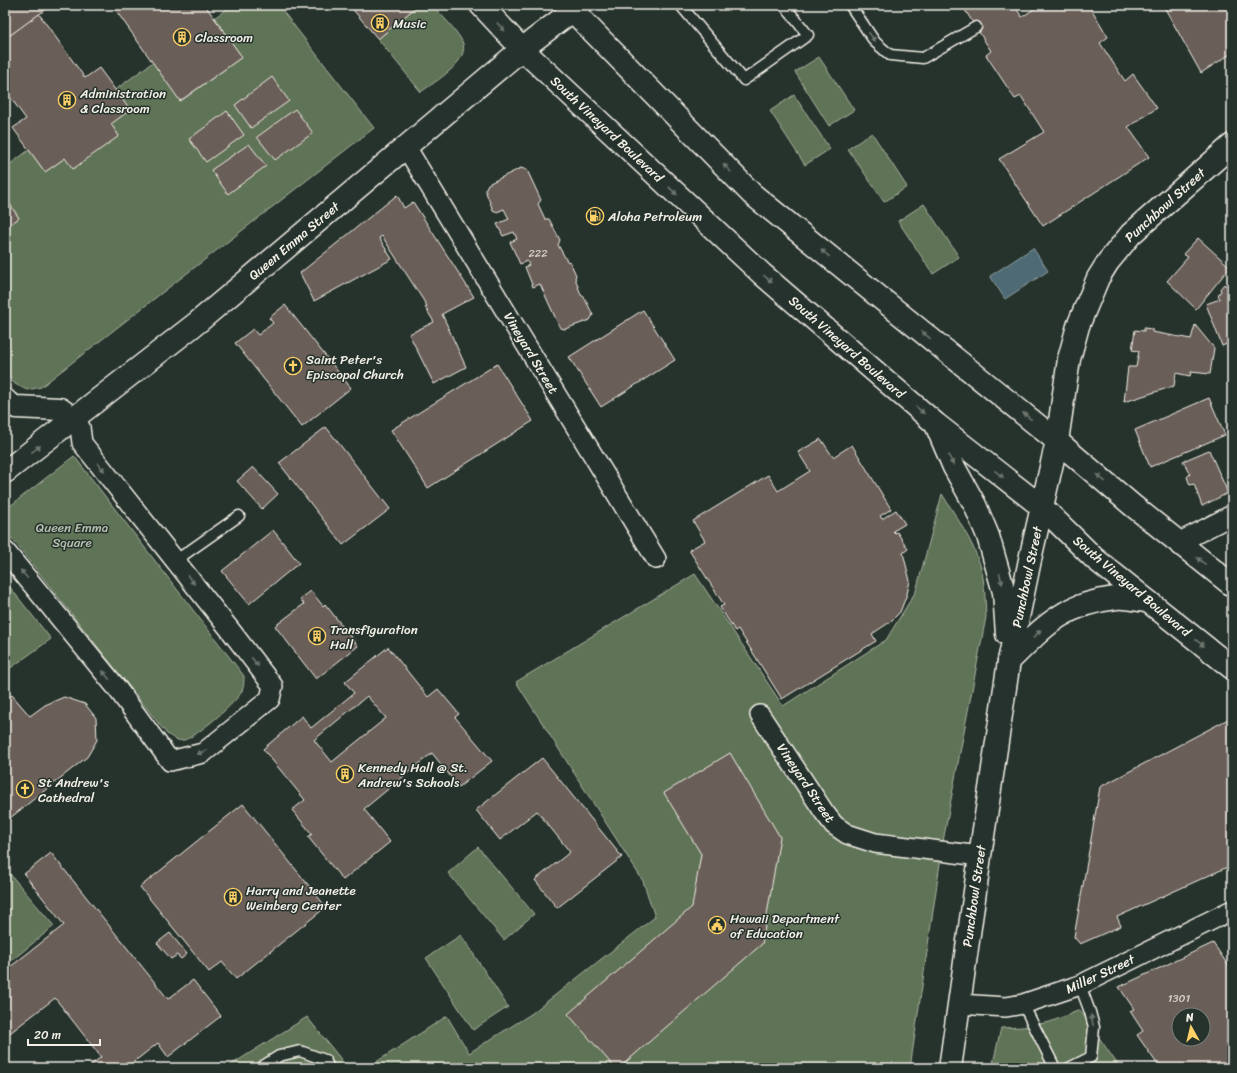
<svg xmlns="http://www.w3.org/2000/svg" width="1237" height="1073" viewBox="0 0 1237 1073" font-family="Sriracha,sans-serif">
<rect width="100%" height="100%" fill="#26332d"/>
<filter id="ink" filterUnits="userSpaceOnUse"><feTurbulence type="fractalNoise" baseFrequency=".025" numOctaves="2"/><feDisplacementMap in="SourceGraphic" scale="8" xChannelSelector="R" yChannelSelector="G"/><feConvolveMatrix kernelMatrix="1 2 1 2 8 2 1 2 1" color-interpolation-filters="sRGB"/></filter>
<g filter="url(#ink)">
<g fill="#5f7357" stroke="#aab2a0">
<polygon points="233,5 278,5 374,128 51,379 41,387 27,390 15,384 5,372 5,228 19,218 5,197 5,168 29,150 45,172 65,158 119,136 111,124 115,90 153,62 181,101 242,57 214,18"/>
<path d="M414,5H432C442,16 455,28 462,41C472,61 434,82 421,92L378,39L416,7Z"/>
<polygon points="819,57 854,110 829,126 795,72"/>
<polygon points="794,95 830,149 805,165 770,111"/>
<polygon points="872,133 907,187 884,202 848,149"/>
<polygon points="924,204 959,257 933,274 898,221"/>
<path d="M74,456L244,676C244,680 244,687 242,691C237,702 196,737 184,740C177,742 172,737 167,734L5,530V510Z"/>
<path d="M942,494C954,513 970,537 978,559C985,576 985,599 986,617L944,836L910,1068H367L447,1016L469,1053L531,1014L655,917L643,881L516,682L695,574L783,706L886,640L916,591Z"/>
<polygon points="5,581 51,639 5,672"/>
<polygon points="478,847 534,914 504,940 448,873"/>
<polygon points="5,868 54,926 5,966"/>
<polygon points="461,935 508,1007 473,1030 426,958"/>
<polygon points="1080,1010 1120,1068 992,1068 1001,1028 1023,1027 1050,1022"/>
<polygon points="307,1017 348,1068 226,1068"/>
</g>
<polygon fill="#4e6a74" stroke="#90a0a2" points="1033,248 1048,271 1005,299 990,276"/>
<g fill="#6b5f59" stroke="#f4f1e8" fill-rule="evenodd">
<polygon points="5,5 52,5 5,39"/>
<polygon points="112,5 205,5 242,57 180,101"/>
<polygon points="349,5 414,5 416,7 378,39"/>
<polygon points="973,5 1014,5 1022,17 1040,5 1089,5 1108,37 1100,43 1125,81 1133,74 1157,108 1128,127 1149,157 1043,226 999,159 1044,132 1021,96 1015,99 986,55 991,51 965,10"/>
<polygon points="1163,5 1231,5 1232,7 1232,53 1201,73"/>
<polygon points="39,14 85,78 99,68 130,110 111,124 119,136 73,169 65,158 45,172 13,128 26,119 5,90 5,39"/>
<polygon points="272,77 289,101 251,128 235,105"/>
<polygon points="295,109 313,133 275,160 257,137"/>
<polygon points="227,111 244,135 206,162 189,139"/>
<polygon points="249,144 266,166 228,194 211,170"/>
<polygon points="521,168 527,170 541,200 538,204 545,219 549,219 560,240 558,245 567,261 570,262 576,275 575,278 581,295 584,297 593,315 590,320 565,329 560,328 540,284 533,287 525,267 529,265 527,261 520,264 510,242 517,239 514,232 503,236 497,224 509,219 504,209 497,212 493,210 485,190 488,184"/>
<polygon points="397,195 404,208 413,202 474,297 442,314 466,367 434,384 409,334 434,322 425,307 427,306 382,236 379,238 392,259 314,301 300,273"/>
<polygon points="5,197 19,218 5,228"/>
<polygon points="1198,238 1230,267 1196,309 1167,281 1188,257 1183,254"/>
<polygon points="1231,281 1232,284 1232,342 1222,346 1206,304 1220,299 1218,295 1221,291 1220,289 1224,284 1226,286"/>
<polygon points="285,305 351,388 302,427 235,343 253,329 258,335 273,323 269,318"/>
<polygon points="643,310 675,360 601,407 569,357"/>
<polygon points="1195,325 1214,348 1210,374 1191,372 1190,376 1176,373 1174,386 1124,402 1128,367 1136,367 1139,351 1132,350 1135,330 1144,331 1144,328 1152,329 1152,332 1191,339"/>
<polygon points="497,364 533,421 428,488 391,430"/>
<polygon points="1209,398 1225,435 1150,467 1135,430"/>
<polygon points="326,427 390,509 343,545 279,463"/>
<polygon points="821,439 833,457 852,445 891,509 880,516 882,519 896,510 905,524 893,531 895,533 897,532 908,549 903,553 910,581 907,594 900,612 890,622 872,634 876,641 782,699 738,629 735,631 720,607 724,605 689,550 705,541 693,521 768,475 778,491 810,471 798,452"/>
<polygon points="1209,450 1228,493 1202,506 1194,484 1190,485 1187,477 1190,474 1183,461"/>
<polygon points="253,467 278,494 262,509 237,481"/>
<polygon points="273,530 299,563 249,604 222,571"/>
<polygon points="311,591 323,606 325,604 358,646 316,679 275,626 304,604 300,599"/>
<path d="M388,647L428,697L438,689L459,714L455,717L492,761L459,787L432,753L364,809L390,842L343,880L308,837L312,834L292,810L305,800L263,749L302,716L311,728L354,693L345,682ZM367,696L386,718L332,762L314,740Z"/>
<polygon points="12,695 30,716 45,705 64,697 85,704 96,718 97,740 87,757 5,822 5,700"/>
<polygon points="1232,717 1232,865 1117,917 1121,926 1080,944 1074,937 1100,787"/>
<polygon points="730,753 780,837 762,944 619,1068 615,1068 568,1014 692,907 701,854 664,793"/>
<polygon points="542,758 622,857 557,908 535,880 570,852 545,821 537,811 500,840 476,810"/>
<polygon points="243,804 326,907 236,979 222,962 209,972 140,887"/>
<polygon points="51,853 168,999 193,980 221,1016 168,1057 158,1043 126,1068 93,1068 91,1065 101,1057 55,998 6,1036 5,1035 5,971 64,925 24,874"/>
<polygon points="170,933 187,954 181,959 177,955 171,959 157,943"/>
<path d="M1213,943L1232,971V1068H1160L1137,1035L1143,1031L1130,1011L1134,1009L1119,987ZM1179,1015H1203V1039H1179Z"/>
</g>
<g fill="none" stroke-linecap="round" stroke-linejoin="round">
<defs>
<g id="lane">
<polyline points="685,5 682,7 744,80 808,35 784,5"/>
<polyline points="850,5 875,42 890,55 923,58 976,27"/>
<polyline points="175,561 239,516"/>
<polyline points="1023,1004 1055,1068"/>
<polyline points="260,1068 279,1056 300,1051 325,1060 329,1068"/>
<polyline points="1069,1068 1091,1057 1094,1027 1090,1012 1080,985"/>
</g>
<g id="street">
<polyline points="406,147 656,559"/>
<polyline points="1178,543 1232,515"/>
<polyline points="5,551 116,687 170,761 203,753 270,699 273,686 231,631 82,443 80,427 74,419"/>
<polyline points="760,715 824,812 834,825 847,834 875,843 980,856"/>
<polyline points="959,1004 1006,1007 1023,1004 1080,985 1232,910"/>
</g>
<polyline id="secondary" points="5,472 198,322 522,49 580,5"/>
<g id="primary">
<polyline points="481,5 522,49 762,274 936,424 1043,508 1095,559 1232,668"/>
<polyline points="567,5 752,194 1057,441 1132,505 1232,585"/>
<polyline points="5,400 9,404 16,407 60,409 74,419"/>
<polyline points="937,427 954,467 975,505 988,536 1004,592 1007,634"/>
<path d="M1009,661C1045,626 1063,604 1116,598C1126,597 1137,600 1147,601"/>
<polyline points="950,1068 980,856 1009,661 1031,555 1057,441 1069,359 1078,326 1098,278 1108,262 1131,234 1232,145"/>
</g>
</defs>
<use href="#lane" stroke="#f4f1e8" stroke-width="13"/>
<use href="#street" stroke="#f4f1e8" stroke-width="22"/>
<use href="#secondary" stroke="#f4f1e8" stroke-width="25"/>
<use href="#primary" stroke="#f4f1e8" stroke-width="25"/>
<use href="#lane" stroke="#26332d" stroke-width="10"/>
<use href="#street" stroke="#26332d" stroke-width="19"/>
<use href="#secondary" stroke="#26332d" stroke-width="22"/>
<use href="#primary" stroke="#26332d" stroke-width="22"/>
</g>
<defs><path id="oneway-solid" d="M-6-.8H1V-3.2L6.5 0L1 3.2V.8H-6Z"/></defs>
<g fill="#6e766e">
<use href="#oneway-solid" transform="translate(501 27) rotate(47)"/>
<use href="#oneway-solid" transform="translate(872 37) rotate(54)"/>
<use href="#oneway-solid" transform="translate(727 168) rotate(-135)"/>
<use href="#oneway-solid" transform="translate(673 191) rotate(43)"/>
<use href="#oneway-solid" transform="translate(825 253) rotate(-141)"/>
<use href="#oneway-solid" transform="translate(768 279) rotate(41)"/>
<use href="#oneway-solid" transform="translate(926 335) rotate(-141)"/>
<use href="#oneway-solid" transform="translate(920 410) rotate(41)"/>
<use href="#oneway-solid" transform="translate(1027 416) rotate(-141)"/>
<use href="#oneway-solid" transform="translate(36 449) rotate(-38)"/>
<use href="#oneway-solid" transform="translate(951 460) rotate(67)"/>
<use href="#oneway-solid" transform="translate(101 467) rotate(51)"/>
<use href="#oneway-solid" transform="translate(999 474) rotate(38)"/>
<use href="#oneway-solid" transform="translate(1101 478) rotate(-139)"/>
<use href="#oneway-solid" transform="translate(1201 561) rotate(-142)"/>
<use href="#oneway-solid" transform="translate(24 574) rotate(-129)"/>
<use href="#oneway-solid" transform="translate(1001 579) rotate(76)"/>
<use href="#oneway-solid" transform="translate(191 580) rotate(51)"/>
<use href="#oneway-solid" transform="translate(1037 634) rotate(-44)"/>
<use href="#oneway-solid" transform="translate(1200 643) rotate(38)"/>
<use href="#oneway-solid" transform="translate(255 662) rotate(53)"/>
<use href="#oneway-solid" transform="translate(106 675) rotate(-129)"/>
<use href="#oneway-solid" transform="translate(202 752) rotate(156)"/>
<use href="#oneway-solid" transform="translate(1092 1020) rotate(-102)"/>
</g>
</g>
<defs>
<symbol id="building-ring" viewBox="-11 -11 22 22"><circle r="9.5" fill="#26332d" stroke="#ffd166" stroke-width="1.5"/><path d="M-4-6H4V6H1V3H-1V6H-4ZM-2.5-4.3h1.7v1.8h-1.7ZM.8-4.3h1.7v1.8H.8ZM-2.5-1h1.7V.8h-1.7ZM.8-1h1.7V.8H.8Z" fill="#ffd166"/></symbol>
<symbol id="fuel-ring" viewBox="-11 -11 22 22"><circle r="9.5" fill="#26332d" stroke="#ffd166" stroke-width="1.5"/><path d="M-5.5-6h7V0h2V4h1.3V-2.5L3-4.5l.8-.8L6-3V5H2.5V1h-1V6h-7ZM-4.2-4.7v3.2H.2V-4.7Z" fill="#ffd166"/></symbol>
<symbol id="church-ring" viewBox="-11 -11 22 22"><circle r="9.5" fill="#26332d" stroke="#ffd166" stroke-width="1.5"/><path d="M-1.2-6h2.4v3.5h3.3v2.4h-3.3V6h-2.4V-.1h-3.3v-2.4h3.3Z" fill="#ffd166"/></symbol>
<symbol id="civic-ring" viewBox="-11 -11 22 22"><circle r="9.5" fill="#26332d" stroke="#ffd166" stroke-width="1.5"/><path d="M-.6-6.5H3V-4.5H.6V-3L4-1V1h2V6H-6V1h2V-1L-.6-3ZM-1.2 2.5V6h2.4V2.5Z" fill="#ffd166"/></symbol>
</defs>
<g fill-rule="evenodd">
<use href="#building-ring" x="370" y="13" width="20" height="20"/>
<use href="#building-ring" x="172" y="27" width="20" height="20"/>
<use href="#building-ring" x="57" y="90" width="20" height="20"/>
<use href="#fuel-ring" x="585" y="206" width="20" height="20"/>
<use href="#church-ring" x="283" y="356" width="20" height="20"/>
<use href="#building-ring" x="307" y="626" width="20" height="20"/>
<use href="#building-ring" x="335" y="764" width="20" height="20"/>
<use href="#church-ring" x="15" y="779" width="20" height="20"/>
<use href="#building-ring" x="223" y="887" width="20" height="20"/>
<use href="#civic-ring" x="707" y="915" width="20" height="20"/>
</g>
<g text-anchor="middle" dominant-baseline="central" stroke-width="3" stroke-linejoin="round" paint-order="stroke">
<g font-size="11" fill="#d2ccc4">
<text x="538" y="253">222</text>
<text x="1179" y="998">1301</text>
</g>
<g font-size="13" fill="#f4f1e8" stroke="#26332d" text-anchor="start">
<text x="393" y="23">Music</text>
<text x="195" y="37">Classroom</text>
<text x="80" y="93">Administration<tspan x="80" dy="15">&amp; Classroom</tspan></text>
<text x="608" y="216">Aloha Petroleum</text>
<text x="306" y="359">Saint Peter's<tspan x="306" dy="15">Episcopal Church</tspan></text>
<text x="330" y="629">Transfiguration<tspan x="330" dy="15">Hall</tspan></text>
<text x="358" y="767">Kennedy Hall @ St.<tspan x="358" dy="15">Andrew's Schools</tspan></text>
<text x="38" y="782">St Andrew's<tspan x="38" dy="15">Cathedral</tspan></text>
<text x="246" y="890">Harry and Jeanette<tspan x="246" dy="15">Weinberg Center</tspan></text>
<text x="730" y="918">Hawaii Department<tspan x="730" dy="15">of Education</tspan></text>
</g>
<g font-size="13" fill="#f4f1e8" stroke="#26332d">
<text transform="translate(607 129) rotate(43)">South Vineyard Boulevard</text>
<text transform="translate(1165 205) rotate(-42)">Punchbowl Street</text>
<text transform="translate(294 241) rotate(-40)">Queen Emma Street</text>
<text transform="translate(847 347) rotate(41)">South Vineyard Boulevard</text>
<text transform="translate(531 353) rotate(59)">Vineyard Street</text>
<text transform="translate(1027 577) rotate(-78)">Punchbowl Street</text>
<text transform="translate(1132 586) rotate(40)">South Vineyard Boulevard</text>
<text transform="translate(806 783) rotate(56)">Vineyard Street</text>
<text transform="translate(974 896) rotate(-82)">Punchbowl Street</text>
<text transform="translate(1100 974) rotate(-25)">Miller Street</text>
</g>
<g font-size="13" fill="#b8bfae" stroke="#26332d">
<text x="72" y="527">Queen Emma<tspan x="72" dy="15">Square</tspan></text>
</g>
</g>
<rect width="1237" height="1073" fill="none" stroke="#26332d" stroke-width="20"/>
<rect x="10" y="10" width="1217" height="1053" fill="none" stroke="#f4f1e8" stroke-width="1.5" filter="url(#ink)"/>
<g transform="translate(1191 1027) rotate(352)"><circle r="19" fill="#26332d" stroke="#787f78"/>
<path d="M0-3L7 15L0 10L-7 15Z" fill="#ffd166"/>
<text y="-6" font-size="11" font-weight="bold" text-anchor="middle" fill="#f4f1e8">N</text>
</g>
<path d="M28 1039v6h72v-6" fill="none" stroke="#f4f1e8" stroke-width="2"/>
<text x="34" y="1039" font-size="12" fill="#f4f1e8" stroke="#26332d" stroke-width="3" paint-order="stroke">20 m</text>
</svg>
